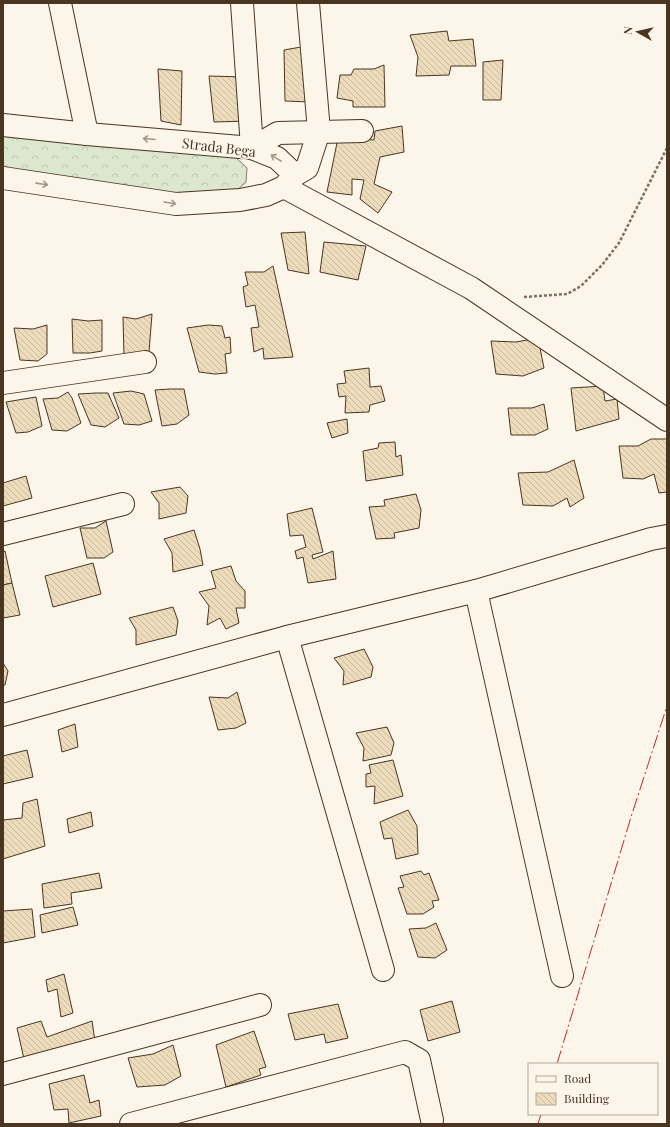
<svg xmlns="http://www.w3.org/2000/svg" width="670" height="1127" viewBox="0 0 670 1127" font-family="'Playfair Display',serif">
<defs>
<pattern id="forest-crowns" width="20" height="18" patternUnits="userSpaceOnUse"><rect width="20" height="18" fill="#dce7d0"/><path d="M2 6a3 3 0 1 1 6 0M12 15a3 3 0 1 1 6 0" fill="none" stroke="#bec7b2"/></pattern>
<pattern id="building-back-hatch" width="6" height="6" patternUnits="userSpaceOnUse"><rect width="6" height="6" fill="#ecdcbc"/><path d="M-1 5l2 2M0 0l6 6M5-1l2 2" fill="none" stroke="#ccbda1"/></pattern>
</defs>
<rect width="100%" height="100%" fill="#fbf6e9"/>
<polygon fill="url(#forest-crowns)" stroke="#887966" points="3,133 234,156 247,168 246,182 231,196 143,193 3,172"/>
<g fill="url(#building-back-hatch)" stroke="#4a3520">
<polygon points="447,31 449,41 473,39 476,66 451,66 449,75 416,76 418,57 410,35"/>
<polygon points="301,47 310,102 285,101 284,50"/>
<polygon points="503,60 501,100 483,100 483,62"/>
<polygon points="384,65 385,107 353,107 353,101 337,98 340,75 351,75 354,69 374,69"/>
<polygon points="158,69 182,71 181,125 161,121"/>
<polygon points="209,76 244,77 247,121 214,122"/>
<polygon points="402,126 404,152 380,157 374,184 392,192 378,213 360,199 364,180 352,179 352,195 327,192 338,138 374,140 375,131"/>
<polygon points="305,232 309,274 288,270 281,233"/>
<polygon points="324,242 366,246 358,280 320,272"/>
<polygon points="273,266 293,357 264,359 263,348 254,352 251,328 259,327 255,305 246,307 243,287 248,285 245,272 264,272"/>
<polygon points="152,314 149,352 124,356 123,317 136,319"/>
<polygon points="72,319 88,321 102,320 102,351 90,353 73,353"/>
<polygon points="47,325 47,354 38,361 20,360 14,328 33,329"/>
<polygon points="208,325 222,326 225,338 230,337 231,353 225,354 227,373 215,374 199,372 187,328"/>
<polygon points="538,338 544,368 523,376 496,374 491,341 516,342"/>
<polygon points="369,368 370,387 381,386 385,401 370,405 369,412 345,413 346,396 339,397 337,384 346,383 344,371"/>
<polygon points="603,386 605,401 617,399 619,419 576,431 571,388"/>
<polygon points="170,389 184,389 189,415 177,424 162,426 155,390"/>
<polygon points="131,391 144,394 152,421 139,425 124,424 113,393"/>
<polygon points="68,392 72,398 81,423 67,431 52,430 43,399 58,398"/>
<polygon points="96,393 108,393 119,418 105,427 91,425 78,394"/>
<polygon points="36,397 42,426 28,432 16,433 6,402"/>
<polygon points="544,404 548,429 535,435 511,435 508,408 532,408"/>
<polygon points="347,419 348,433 332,438 327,423"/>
<polygon points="651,439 667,439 667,492 659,493 654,474 643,479 623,478 619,446 638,446"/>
<polygon points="395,442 396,457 401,455 403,475 366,481 363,451 378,448 379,443"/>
<polygon points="574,460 584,498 570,507 567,498 553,506 523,505 518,473 548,472"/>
<polygon points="26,476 32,498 3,506 3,483"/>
<polygon points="180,487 188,496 186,513 159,519 159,503 151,492"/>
<polygon points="416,494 421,510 419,528 394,533 395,538 376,539 369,507 385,506 384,500"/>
<polygon points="312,508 323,552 312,555 313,559 333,551 336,579 308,583 303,557 297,559 295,551 306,547 303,535 290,536 287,514"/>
<polygon points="106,521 113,552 104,558 87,558 80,528 95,528"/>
<polygon points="194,530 200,549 203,565 173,572 172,553 164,539"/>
<polygon points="5,551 12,583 3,585 3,552"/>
<polygon points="93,563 101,594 53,607 45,576"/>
<polygon points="231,566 236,581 245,591 245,608 236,608 239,623 226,629 220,618 207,625 209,606 199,592 216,588 211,571"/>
<polygon points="12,583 20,615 3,618 3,585"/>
<polygon points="173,607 178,621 176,635 136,645 136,630 129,618"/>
<polygon points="364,649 373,667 371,677 343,685 344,671 334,658"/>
<polygon points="3,663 8,671 5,685 3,686"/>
<polygon points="237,692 246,723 236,728 218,730 209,697 228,698"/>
<polygon points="75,724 78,747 62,752 58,730"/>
<polygon points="387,727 394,743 391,755 363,761 364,748 356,733"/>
<polygon points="27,750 33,777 3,784 3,756"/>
<polygon points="393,760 403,796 374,804 375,786 366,787 366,774 371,773 369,765"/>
<polygon points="37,799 45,846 3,859 3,820 22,818 23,803"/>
<polygon points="408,810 417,826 418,854 396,859 392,838 384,839 380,822"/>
<polygon points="91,812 93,826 69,833 67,819"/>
<polygon points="421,871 424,875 429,873 439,900 432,901 434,907 423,914 407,914 398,888 404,887 400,876"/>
<polygon points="99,873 102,888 71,893 72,904 44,908 42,884"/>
<polygon points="73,907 78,925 42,933 40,915"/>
<polygon points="32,909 35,937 3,943 3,911"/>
<polygon points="436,923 447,950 435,958 418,957 409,929 426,928"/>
<polygon points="64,974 73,1013 61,1017 57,989 48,992 46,980"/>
<polygon points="452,1001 460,1032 428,1041 420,1010"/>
<polygon points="338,1004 348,1038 326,1043 324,1034 295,1040 288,1014"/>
<polygon points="41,1021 47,1037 92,1021 95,1041 24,1059 17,1028"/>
<polygon points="254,1031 266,1067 259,1069 261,1075 226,1087 216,1045"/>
<polygon points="173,1045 181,1076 165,1085 137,1087 128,1058 153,1054"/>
<polygon points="84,1075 90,1103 99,1100 101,1116 69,1123 68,1109 54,1110 49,1084"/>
</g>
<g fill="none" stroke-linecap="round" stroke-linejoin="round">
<defs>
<g id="minor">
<polyline points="60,3 87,134"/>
<polyline points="242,3 252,148 278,133 362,131"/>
<polyline points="3,125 87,134 252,148 277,158 295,175 284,187 266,195 240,200 176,204 3,178"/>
<polyline points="295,175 307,168 319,131 308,3"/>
<polyline points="284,187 471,288 667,420"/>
<polyline points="3,383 145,362"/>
<polyline points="3,534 123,504"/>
<polyline points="476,591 562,976"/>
<polyline points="287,637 383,970"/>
<polyline points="3,715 287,637 476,591 651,539 667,536"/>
<polyline points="3,1074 260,1005"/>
<polyline points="131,1124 405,1052 419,1060 432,1120"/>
</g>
</defs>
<use href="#minor" stroke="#4a3520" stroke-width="24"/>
<polyline stroke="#7f6f5c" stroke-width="2.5" stroke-dasharray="3 2" stroke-linecap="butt" points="524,297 567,294 581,286 602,265 619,243 667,148"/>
<use href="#minor" stroke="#fbf6e9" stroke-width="22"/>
<g stroke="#c62828" stroke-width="1" stroke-dasharray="14 3 2 3" stroke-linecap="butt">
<polyline points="557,1064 631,817 667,706"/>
<polyline points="538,1124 541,1114"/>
</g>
</g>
<defs><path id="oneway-shaft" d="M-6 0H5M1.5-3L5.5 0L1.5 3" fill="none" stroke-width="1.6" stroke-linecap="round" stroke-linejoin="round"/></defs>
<g stroke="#a29684">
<use href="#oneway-shaft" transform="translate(149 139) rotate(-175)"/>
<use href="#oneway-shaft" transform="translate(276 158) rotate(-148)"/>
<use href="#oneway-shaft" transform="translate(42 184) rotate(8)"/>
<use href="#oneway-shaft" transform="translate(170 203) rotate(9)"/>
</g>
<g text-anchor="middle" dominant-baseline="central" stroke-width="3" stroke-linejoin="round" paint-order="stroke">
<g font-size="14" fill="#4a3520" stroke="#fbf6e9">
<text transform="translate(219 147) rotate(7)">Strada Bega</text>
</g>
</g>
<rect width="670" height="1127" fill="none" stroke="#4a3520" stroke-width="8"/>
<rect x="528" y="1063" width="130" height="52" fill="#fbf6e9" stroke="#b4a999"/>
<rect x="536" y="1076" width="20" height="6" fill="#fbf6e9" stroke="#b4a999"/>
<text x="564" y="1083" font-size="12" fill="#4a3520">Road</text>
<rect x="536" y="1093" width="20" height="12" fill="url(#building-back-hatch)" stroke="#b4a999"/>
<text x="564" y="1103" font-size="12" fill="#4a3520">Building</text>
<g transform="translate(638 32) rotate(278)" stroke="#fbf6e9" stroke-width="3" paint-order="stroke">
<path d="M0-3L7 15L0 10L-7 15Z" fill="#4a3520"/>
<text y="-6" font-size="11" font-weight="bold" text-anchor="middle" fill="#4a3520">N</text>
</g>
</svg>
